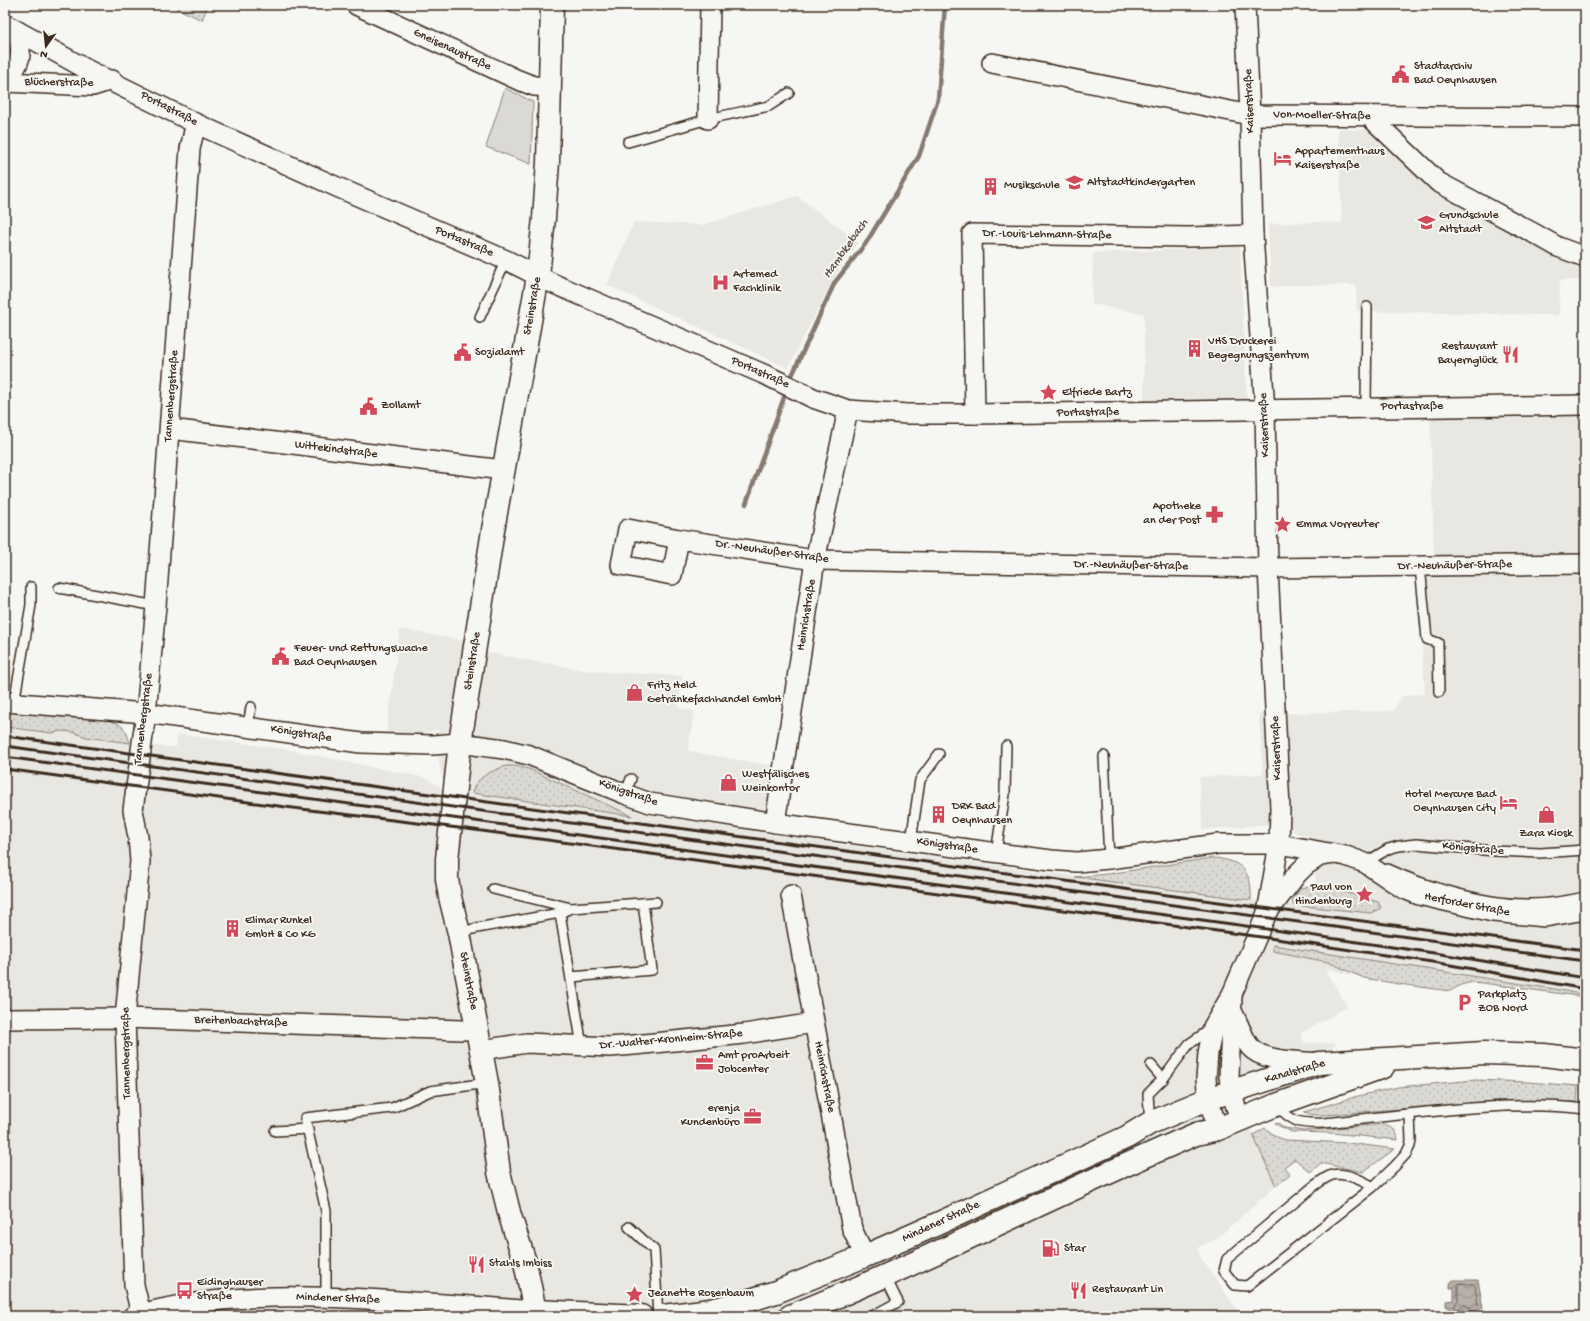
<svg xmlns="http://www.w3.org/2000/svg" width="1590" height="1321" viewBox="0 0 1590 1321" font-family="'Gochi Hand',sans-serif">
<defs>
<pattern id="grass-dots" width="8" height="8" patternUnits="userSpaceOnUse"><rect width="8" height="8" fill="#dad9d3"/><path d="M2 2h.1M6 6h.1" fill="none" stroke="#bcbab5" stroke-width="1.8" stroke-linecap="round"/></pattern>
<pattern id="water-waves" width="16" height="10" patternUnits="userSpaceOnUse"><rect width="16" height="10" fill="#b6b0a9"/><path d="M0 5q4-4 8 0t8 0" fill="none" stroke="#958f89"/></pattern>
</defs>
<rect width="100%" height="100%" fill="#f6f6f2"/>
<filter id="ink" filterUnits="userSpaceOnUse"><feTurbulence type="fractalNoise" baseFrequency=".025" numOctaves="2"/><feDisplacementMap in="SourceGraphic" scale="8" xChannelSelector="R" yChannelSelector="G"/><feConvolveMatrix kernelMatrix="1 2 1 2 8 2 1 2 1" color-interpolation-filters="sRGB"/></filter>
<g filter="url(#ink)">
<g fill="#e8e7e2" fill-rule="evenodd">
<polygon points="1338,129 1374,130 1437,184 1585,261 1585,280 1560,280 1559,315 1357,311 1356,285 1292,285 1271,287 1268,224 1317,222 1342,223"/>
<polygon points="797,196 858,242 833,279 788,368 607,285 634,222 703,225"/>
<polygon points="1240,247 1247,407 1144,408 1144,314 1092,304 1093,253"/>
<path d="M1585,401V995L1554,989L1273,946V951L1328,962L1364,978L1325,968L1347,1007L1300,1034L1305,1043H1337L1335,1046L1241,1082L1253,1135L1276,1186L1216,1239L1197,1248L1201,1258L1238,1311L1231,1316H5V727L52,733L62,731L73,732L86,737L154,746L176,747L178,734L285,749L426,778L445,790L439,762L438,729L414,735L386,736L400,629L466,641V649L589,671L682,676L678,708L694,711L688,751L774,766L766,834L1251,900L1371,913L1380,908L1317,899L1312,838L1271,824L1203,830L1199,777L1263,774L1259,714L1393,711L1402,696L1425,694L1421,631L1414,559L1434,558L1430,405ZM506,766H515L529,769L630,816L472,793L487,774Z"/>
</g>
<g fill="url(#grass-dots)" stroke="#8a8278">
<polygon points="170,5 208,5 202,20"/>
<path d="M5,709L105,719C122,724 125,726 130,743L86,737L73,732L62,731L52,733L5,727Z"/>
<path d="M506,766H515L529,769L632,816L472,793C476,777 491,771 506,766Z"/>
<path d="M1211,858C1239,859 1253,870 1251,900L1075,877L1108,874Z"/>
<polygon points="1314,885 1328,887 1378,902 1381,908 1371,913 1293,905 1292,900 1301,888"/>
<polygon points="1273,945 1554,989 1585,995 1585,997 1482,983 1472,982 1461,985 1450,991 1399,984 1364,978 1328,962 1273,951"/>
<polygon points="1476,1080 1528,1082 1578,1086 1577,1102 1496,1101 1325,1115 1313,1115 1304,1112 1358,1096 1398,1087"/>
<path d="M1278,1123L1285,1128L1303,1131L1383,1124C1392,1126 1397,1130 1398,1140L1332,1133L1292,1132L1275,1124Z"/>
<polygon points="1265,1128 1277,1137 1286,1140 1348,1143 1395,1149 1363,1172 1321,1163 1310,1172 1295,1159 1284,1167 1290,1175 1276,1186 1253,1135"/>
</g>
<polygon fill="#dad9d3" stroke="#8a8278" points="505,88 533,102 531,164 486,147"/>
<polygon fill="url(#water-waves)" stroke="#857a71" points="1453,1280 1478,1280 1483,1308 1468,1313 1465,1308 1457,1314 1446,1306 1446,1301 1454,1300 1454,1288 1450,1288 1450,1283"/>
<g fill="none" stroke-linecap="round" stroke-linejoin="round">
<polygon stroke="#6c6056" stroke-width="1" points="1473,1284 1475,1286 1478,1305 1471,1308 1464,1304 1458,1309 1456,1308 1454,1306 1458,1300 1458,1285"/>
<g stroke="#857a71" stroke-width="4.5">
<polyline points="789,382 835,282 866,243 919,156 938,99 945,5"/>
<polyline points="746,504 787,389"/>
</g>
<defs>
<g id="lane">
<polyline points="628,142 708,119 769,106 789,93"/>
<polyline points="480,317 506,260"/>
<polyline points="1366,408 1367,307"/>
<polyline points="1420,566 1427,639 1438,643 1439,692"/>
<polyline points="59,588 156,606"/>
<polyline points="14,703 31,605 31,587"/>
<polyline points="248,726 251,707"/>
<polyline points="1104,756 1109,859"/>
<polyline points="625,794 631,779"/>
<polyline points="911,841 920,780 939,754"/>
<polyline points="996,853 1005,794 1006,746"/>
<polyline points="1365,863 1388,849 1399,846 1416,844 1495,851 1540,853 1585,850"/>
<path d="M1388,869C1426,887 1487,905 1530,904C1548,904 1567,901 1585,897"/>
<polyline points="493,889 571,908"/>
<polyline points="560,913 582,1046"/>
<polyline points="459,933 477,928 560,913 571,908 656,902"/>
<polyline points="571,977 652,970 643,903"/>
<polyline points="1151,1065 1163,1079"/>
<path d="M1276,1105C1293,1123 1300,1124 1324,1123C1408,1115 1502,1099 1585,1109"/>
<polyline points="1150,1123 1148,1094 1163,1079 1189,1044 1211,1029"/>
<polyline points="275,1131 308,1129"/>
<path d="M1373,1187C1363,1181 1345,1172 1332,1175C1320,1179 1305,1194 1295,1202C1272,1221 1250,1240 1227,1259L1224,1271L1235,1285L1247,1286L1373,1187L1395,1166L1406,1154L1410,1146L1411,1141L1410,1115"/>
<polyline points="629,1227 654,1250 658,1316"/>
<polyline points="326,1297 326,1211 305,1118 392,1108 430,1091 487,1083"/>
<polyline points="872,1316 898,1302 885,1276"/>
</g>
<g id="street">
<polyline points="356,5 516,79 534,86 550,87"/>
<polyline points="1245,5 1250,115 1253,235 1265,410 1268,568 1280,808 1279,844 1267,913"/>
<polyline points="5,24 88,70 197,124 337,187 506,260 552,283 768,376 813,398 848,410 908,414 975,414 1585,405"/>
<polyline points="992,63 1250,115 1585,117"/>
<polyline points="5,82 93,86 112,80"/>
<path d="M5,82C21,64 24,53 16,30"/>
<polyline points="1370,117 1438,182 1537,235 1558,247 1585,257"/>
<polyline points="708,119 710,5"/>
<polyline points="975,414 972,234 1189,237 1253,235"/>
<polyline points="170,429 503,470"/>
<polygon points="628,529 679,539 672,575 621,565"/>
<polyline points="679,539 815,560 1268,568 1585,564"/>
<polyline points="5,702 146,713 361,743 433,745 460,743 504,749 529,755 625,794 650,803 789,825 1051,860 1077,862 1109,859 1218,844 1279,844 1346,856 1365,863 1402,888 1419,895 1493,912 1545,917 1585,910"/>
<polyline points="775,823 815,560 848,410"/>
<polyline points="791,895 852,1229 865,1256"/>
<polyline points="1232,997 1229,1077 1231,1091 1240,1120"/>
<path d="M1232,1011C1237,1020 1244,1040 1250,1047C1263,1062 1299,1061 1318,1063"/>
<polyline points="5,1019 125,1018 462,1030 477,1029"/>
<polyline points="481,1050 527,1043 610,1047 634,1045 744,1034 814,1023"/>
<polyline points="1218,1129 1208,1099 1206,1079 1208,1053 1213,1027 1232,994 1267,913 1297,874 1306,865 1320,856 1334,854"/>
<polyline points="141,1314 134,1285 125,1018 140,861 138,837 133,810 146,713 156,606 190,149 194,131 197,124"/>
<path d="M133,1316C215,1293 299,1295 383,1300C434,1303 485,1307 535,1311"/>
</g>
<g id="secondary">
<polyline points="535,1311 641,1316"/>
<polyline points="536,1316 525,1262 510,1216 499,1172 487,1083 459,933 450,897 447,879 447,859 460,743 493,530 538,276 544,218 548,162 552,5"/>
<polyline points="663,1316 711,1310 744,1302 776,1292 865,1256 924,1230 1127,1137 1150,1123 1208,1099 1319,1063 1484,1053 1544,1055 1585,1060"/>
<path d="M790,1316C928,1261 1060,1192 1196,1134L1218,1129L1276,1105L1383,1067"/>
</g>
</defs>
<use href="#lane" stroke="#3b2a1e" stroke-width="12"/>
<use href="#street" stroke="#3b2a1e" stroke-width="22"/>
<use href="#secondary" stroke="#3b2a1e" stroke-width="25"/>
<use href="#lane" stroke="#f6f6f2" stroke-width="9"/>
<use href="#street" stroke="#f6f6f2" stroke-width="19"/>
<use href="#secondary" stroke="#f6f6f2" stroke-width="22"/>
<g stroke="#3b2a1e" stroke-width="3">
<polyline points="5,736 1248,906 1585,950"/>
<polyline points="5,746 1585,961"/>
<polyline points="5,757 1239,925 1441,954 1585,978"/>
<polyline points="5,769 293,808 467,829 1276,939 1439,963 1585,989"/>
</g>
</g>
</g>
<defs>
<symbol id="civic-bare" viewBox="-9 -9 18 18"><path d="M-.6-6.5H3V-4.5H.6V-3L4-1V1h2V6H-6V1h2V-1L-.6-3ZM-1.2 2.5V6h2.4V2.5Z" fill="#d1495b" stroke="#f6f6f2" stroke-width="2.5" paint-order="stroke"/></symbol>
<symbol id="hotel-bare" viewBox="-9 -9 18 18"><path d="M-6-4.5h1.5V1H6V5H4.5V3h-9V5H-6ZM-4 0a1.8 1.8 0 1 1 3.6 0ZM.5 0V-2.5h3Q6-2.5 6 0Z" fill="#d1495b" stroke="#f6f6f2" stroke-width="2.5" paint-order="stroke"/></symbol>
<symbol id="school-bare" viewBox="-9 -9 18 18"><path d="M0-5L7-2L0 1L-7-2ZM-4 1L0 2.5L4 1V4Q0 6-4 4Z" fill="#d1495b" stroke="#f6f6f2" stroke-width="2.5" paint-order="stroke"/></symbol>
<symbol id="building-bare" viewBox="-9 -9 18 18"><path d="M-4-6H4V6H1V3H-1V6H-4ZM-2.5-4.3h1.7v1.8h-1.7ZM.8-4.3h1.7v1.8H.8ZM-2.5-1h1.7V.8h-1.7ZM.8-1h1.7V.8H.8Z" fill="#d1495b" stroke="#f6f6f2" stroke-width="2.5" paint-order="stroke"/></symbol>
<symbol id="hospital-bare" viewBox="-9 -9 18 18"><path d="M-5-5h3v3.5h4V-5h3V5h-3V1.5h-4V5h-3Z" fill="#d1495b" stroke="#f6f6f2" stroke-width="2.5" paint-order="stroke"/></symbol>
<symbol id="restaurant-bare" viewBox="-9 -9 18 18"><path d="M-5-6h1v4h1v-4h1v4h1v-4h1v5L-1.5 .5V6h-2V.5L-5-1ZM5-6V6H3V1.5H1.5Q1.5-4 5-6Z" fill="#d1495b" stroke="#f6f6f2" stroke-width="2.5" paint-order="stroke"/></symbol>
<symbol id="sight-bare" viewBox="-9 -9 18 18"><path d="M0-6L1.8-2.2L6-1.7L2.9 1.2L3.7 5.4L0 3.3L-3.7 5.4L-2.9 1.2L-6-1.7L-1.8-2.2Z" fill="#d1495b" stroke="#f6f6f2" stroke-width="2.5" paint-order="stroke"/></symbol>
<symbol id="pharmacy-bare" viewBox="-9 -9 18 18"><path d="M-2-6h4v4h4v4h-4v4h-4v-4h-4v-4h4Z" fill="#d1495b" stroke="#f6f6f2" stroke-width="2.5" paint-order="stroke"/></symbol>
<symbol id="shop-bare" viewBox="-9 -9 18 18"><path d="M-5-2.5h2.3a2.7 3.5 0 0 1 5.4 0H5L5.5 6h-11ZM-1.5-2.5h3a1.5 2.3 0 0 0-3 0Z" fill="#d1495b" stroke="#f6f6f2" stroke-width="2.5" paint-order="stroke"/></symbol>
<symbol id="parking-bare" viewBox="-9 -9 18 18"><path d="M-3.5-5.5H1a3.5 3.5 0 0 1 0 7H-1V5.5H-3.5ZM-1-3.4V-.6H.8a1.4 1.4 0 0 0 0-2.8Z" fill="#d1495b" stroke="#f6f6f2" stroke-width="2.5" paint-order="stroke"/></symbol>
<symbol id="office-bare" viewBox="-9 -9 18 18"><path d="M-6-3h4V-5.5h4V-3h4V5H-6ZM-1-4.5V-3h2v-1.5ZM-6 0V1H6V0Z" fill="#d1495b" stroke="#f6f6f2" stroke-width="2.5" paint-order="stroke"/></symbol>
<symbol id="fuel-bare" viewBox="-9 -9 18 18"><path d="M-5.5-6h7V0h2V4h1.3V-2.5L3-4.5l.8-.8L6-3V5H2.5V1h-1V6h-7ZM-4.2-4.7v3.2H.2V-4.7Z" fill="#d1495b" stroke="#f6f6f2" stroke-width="2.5" paint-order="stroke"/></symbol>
<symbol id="bus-bare" viewBox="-9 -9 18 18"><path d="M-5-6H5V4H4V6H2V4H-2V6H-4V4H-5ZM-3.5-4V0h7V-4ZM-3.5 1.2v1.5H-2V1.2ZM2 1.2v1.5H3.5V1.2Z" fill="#d1495b" stroke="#f6f6f2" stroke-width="2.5" paint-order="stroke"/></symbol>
</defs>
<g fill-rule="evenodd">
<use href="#civic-bare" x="1388" y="62" width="25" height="25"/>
<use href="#hotel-bare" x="1270" y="146" width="25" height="25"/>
<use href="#school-bare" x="1062" y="170" width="25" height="25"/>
<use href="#building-bare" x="978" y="174" width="25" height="25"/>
<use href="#school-bare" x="1414" y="210" width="25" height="25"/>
<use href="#hospital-bare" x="708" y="270" width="25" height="25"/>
<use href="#building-bare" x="1182" y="336" width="25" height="25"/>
<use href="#civic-bare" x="450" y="340" width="25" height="25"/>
<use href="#restaurant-bare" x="1498" y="342" width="25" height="25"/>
<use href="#sight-bare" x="1036" y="380" width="25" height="25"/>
<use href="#civic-bare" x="356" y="394" width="25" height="25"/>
<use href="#pharmacy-bare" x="1202" y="502" width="25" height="25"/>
<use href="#sight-bare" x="1270" y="512" width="25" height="25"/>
<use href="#civic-bare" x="268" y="644" width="25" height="25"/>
<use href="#shop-bare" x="622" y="680" width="25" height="25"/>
<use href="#shop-bare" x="716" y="770" width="25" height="25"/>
<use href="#hotel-bare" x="1496" y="790" width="25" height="25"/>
<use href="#building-bare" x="926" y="802" width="25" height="25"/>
<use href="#shop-bare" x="1534" y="802" width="25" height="25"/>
<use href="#sight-bare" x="1352" y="882" width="25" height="25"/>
<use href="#building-bare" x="220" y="916" width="25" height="25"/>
<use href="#parking-bare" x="1452" y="990" width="25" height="25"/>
<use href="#office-bare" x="692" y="1050" width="25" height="25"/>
<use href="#office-bare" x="740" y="1104" width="25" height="25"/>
<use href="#fuel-bare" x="1038" y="1236" width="25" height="25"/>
<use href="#restaurant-bare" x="464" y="1252" width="25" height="25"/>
<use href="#bus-bare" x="172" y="1278" width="25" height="25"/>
<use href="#restaurant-bare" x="1066" y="1278" width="25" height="25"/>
<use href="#sight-bare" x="622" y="1282" width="25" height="25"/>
</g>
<g text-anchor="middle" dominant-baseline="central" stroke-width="4" stroke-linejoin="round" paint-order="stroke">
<g font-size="12" fill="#3b2a1e" stroke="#f6f6f2">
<text transform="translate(452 50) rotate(25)">Gneisenaustraße</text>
<text transform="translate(59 83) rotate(1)">Blücherstraße</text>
<text transform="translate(1250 101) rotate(-92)">Kaiserstraße</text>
<text transform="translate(169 109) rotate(27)">Portastraße</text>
<text transform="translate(1322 116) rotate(1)">Von-Moeller-Straße</text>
<text transform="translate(1047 235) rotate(1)">Dr.-Louis-Lehmann-Straße</text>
<text transform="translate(464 242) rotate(23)">Portastraße</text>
<text transform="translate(533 306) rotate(-80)">Steinstraße</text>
<text transform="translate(760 373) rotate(24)">Portastraße</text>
<text transform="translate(172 396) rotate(-86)">Tannenbergstraße</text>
<text x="1412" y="407">Portastraße</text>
<text transform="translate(1088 413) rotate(-1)">Portastraße</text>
<text transform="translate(1265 425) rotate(-92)">Kaiserstraße</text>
<text transform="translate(336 450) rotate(7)">Wittekindstraße</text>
<text transform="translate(772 552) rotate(8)">Dr.-Neuhäußer-Straße</text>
<text transform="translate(1131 566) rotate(1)">Dr.-Neuhäußer-Straße</text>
<text transform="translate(1455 566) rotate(-1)">Dr.-Neuhäußer-Straße</text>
<text transform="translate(807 615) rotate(-81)">Heinrichstraße</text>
<text transform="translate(473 661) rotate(-81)">Steinstraße</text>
<text transform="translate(144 719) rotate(-83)">Tannenbergstraße</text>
<text transform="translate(301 734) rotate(9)">Königstraße</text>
<text transform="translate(1277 748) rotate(-92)">Kaiserstraße</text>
<text transform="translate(628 793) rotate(19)">Königstraße</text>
<text transform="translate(947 846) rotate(8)">Königstraße</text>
<text transform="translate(1473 849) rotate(5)">Königstraße</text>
<text transform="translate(1467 905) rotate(11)">Herforder Straße</text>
<text transform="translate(468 981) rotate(79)">Steinstraße</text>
<text transform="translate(241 1022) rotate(2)">Breitenbachstraße</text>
<text transform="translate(671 1040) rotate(-5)">Dr.-Walter-Kronheim-Straße</text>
<text transform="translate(127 1053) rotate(-91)">Tannenbergstraße</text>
<text transform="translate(1295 1072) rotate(-16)">Kanalstraße</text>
<text transform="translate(824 1077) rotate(79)">Heinrichstraße</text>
<text transform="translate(941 1222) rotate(-25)">Mindener Straße</text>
<text transform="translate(338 1299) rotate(2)">Mindener Straße</text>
</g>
<g font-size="12" fill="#3b2a1e" stroke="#f6f6f2" text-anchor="start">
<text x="1414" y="67">Stadtarchiv<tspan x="1414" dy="14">Bad Oeynhausen</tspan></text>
<text x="1295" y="152">Appartementhaus<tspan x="1295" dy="14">Kaiserstraße</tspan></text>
<text x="1087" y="183">Altstadtkindergarten</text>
<text x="1004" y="186">Musikschule</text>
<text x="1439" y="216">Grundschule<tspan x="1439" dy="14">Altstadt</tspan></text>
<text x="733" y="275">Artemed<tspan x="733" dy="14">Fachklinik</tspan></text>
<text x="1208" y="342">VHS Druckerei<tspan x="1208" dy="14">Begegnungszentrum</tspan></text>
<text x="1497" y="347" text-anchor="end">Restaurant<tspan x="1497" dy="14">Bayernglück</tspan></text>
<text x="475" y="353">Sozialamt</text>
<text x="1062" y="393">Elfriede Bartz</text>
<text x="381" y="406">Zollamt</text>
<text x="1201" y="507" text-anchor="end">Apotheke<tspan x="1201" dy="14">an der Post</tspan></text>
<text x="1296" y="525">Emma Vorreuter</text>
<text x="294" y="649">Feuer- und Rettungswache<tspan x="294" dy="14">Bad Oeynhausen</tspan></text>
<text x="647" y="686">Fritz Held<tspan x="647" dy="14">Getränkefachhandel GmbH</tspan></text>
<text x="742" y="775">Westfälisches<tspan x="742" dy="14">Weinkontor</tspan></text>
<text x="1496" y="795" text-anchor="end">Hotel Mercure Bad<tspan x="1496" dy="14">Oeynhausen City</tspan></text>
<text x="952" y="807">DRK Bad<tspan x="952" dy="14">Oeynhausen</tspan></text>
<text x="1546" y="834" text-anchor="middle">Zara Kiosk</text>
<text x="1352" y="888" text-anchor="end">Paul von<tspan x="1352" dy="14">Hindenburg</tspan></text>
<text x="245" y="921">Elimar Runkel<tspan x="245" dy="14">GmbH &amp; Co KG</tspan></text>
<text x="1478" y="995">Parkplatz<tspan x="1478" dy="14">ZOB Nord</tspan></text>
<text x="718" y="1056">Amt proArbeit<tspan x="718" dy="14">Jobcenter</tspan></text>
<text x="740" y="1109" text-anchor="end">erenja<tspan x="740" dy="14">Kundenbüro</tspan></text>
<text x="1064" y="1249">Star</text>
<text x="489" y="1264">Stahls Imbiss</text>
<text x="197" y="1283">Eidinghauser<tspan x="197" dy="14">Straße</tspan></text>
<text x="1092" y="1290">Restaurant Lin</text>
<text x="648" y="1294">Jeanette Rosenbaum</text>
</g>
<g font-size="13" font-style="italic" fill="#605248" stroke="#f6f6f2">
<text transform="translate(846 249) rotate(-55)">Hambkebach</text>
</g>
</g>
<rect width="1590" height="1321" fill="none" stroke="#f6f6f2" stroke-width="20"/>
<rect x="10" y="10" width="1570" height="1301" fill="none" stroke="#3b2a1e" stroke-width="1.5" filter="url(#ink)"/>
<g transform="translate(46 46) rotate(195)" stroke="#f6f6f2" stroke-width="3" paint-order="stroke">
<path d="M0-3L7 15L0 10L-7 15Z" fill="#3b2a1e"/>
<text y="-6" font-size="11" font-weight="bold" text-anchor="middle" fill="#3b2a1e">N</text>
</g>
</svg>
